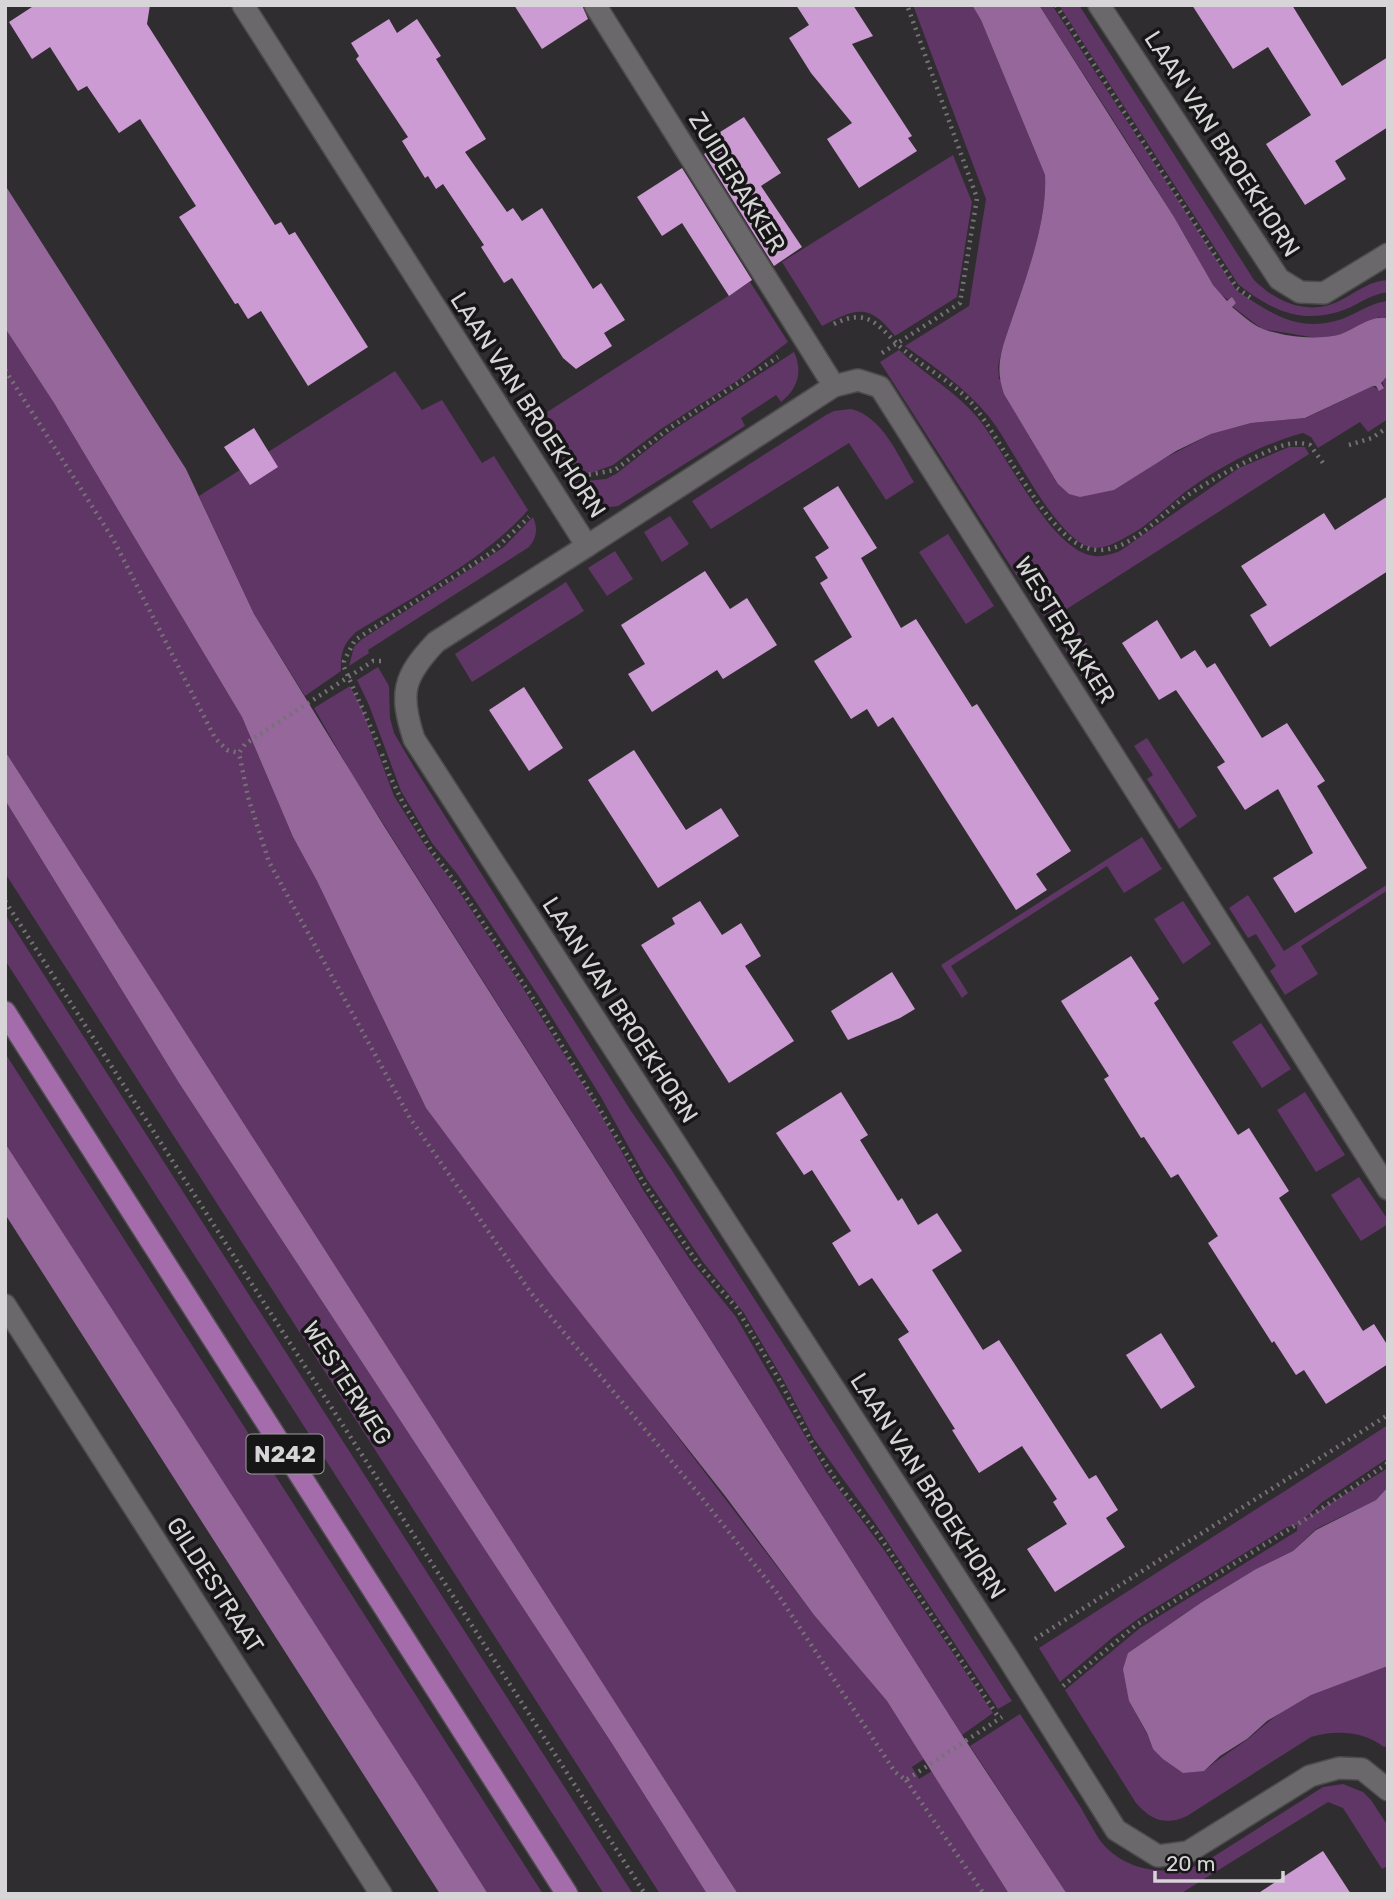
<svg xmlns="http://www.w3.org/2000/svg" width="1393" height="1899" viewBox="0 0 1393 1899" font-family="Rubik,sans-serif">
<rect width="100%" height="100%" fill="#302d30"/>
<g fill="#603666">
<path d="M913,5H972L981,20L1045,175C1048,228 1019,295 1003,346L998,366L999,379L1146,468L1211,434L1251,423L1306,418L1373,386L1379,390L1384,387L1382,380L1388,375V419L1368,432L1360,422L1318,448L1311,437L1303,433C1262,444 1219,467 1185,492C1165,508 1148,526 1126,537C1116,543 1102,550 1090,547C1055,538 1013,447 990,418C966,388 936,368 905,346L969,306L986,199Z"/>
<path d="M1039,5H1052L1236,290C1271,313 1297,334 1342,319C1358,313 1370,303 1388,301V319L1379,317L1339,335L1317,338L1262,329L1232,306L1236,303C1213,297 1199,261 1188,241C1141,161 1089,83 1039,5Z"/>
<path d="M1059,5H1079L1254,280C1278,304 1311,317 1343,299C1358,291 1370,281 1388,280V292C1367,295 1356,307 1338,312C1298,324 1268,308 1238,284Z"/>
<path d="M953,155L972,202L957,297L895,336C868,302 856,309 822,326L782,262Z"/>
<polygon points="750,282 788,342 738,380 661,429 613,465 591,473 565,473 551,452 559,446 541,416"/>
<polygon points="5,328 54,403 242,717 293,837 317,881 426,1108 814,1615 887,1701 924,1759 912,1767 919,1779 932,1771 1009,1894 738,1894 5,751"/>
<path d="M899,350C924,374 954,390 977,417C1005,450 1049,550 1094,556C1103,557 1112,554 1120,551L1239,468L1289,447H1305L1309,454L1059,614C1050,618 1044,618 1039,610L1045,604L1026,575L1019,579L880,362Z"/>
<path d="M794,352C803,371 798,389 781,402L776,395L741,418L745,426L618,506C597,510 583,503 572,485L576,482L606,479L616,474L670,432Z"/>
<path d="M395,371L422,410L442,400L482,463L494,456L528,510C486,558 411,598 356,632C343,644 340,654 341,671L305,696L254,614L199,496Z"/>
<path d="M851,409C883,417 898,456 914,482L886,500L849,443L711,529L692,501L826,415L834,411Z"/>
<polygon points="670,516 689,544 662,562 644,532"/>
<path d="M533,517C538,529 537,537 529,547L368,650L369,653L349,666L354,647L361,640L504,547Z"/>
<polygon points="948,534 994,606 966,624 919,552"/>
<polygon points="615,551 633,579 607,596 588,568"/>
<polygon points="566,582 584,611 472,682 455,654"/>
<polygon points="1079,632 1115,689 1097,701 1066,652 1066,641"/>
<polygon points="378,667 389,686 390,718 394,733 414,767 631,1111 671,1169 1012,1701 998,1709 875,1523 814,1439 784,1381 744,1313 703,1262 646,1178 601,1097 538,995 458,875 432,843 401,791 369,705 357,680"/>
<polygon points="350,686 362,709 394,796 428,850 456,887 523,988 595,1104 643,1190 691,1261 736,1317 826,1472 884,1550 993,1713 962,1735 353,776 314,708"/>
<polygon points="1147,738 1197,816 1179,829 1147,779 1153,775 1134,746"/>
<polygon points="5,800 179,1083 611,1742 707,1894 660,1894 5,873"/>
<polygon points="1142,837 1162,869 1124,893 1107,866 951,966 968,993 962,998 941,965"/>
<polygon points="1388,884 1388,890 1301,946 1318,974 1285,995 1270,971 1276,966 1256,934 1248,938 1229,908 1248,895 1284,951"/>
<polygon points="1183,901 1211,944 1183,964 1154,919"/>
<polygon points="5,914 633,1894 604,1894 5,960"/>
<polygon points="1261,1023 1291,1069 1262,1088 1232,1042"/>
<polygon points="5,1053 543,1894 488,1894 5,1143"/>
<polygon points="1305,1092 1345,1155 1316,1172 1277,1110"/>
<polygon points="1359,1177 1388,1220 1388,1224 1361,1241 1331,1195"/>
<path d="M1388,1425V1458L1321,1503L1302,1521L1388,1468V1487L1376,1500L1316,1529L1293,1551L1256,1569L1202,1602L1128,1653L1129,1701L1147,1734L1153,1749L1204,1771C1218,1759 1233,1750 1248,1739C1268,1722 1286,1706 1310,1695C1335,1684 1362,1676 1388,1666V1745L1384,1747C1363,1731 1335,1730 1311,1737L1187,1816C1165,1826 1151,1820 1136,1803L1065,1690L1140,1628L1297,1531V1525L1287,1527L1142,1616L1113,1637L1060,1682L1039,1648Z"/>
<path d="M1020,1714C1038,1742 1056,1769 1074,1797C1083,1810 1090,1825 1099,1839C1123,1872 1167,1877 1202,1864L1323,1787L1343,1784L1363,1792L1371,1800L1388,1826V1866L1382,1869L1343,1808L1328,1802L1180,1894H1067L970,1746Z"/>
</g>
<g fill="#95679b">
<path d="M972,5H1039L1174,217L1213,285L1227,301L1232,297L1236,303L1232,307C1241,314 1251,324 1263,329C1284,337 1316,340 1338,335C1353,331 1373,313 1388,319V375L1381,383L1384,388L1379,391L1376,386H1373L1305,418L1251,423L1211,434L1176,451L1114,490L1080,497L1069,494L1058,484L1004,394C998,376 998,365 1003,346C1019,295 1048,228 1045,175L981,20Z"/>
<polygon points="5,185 186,469 254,614 384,826 962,1735 1067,1894 1009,1894 887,1701 814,1615 726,1497 551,1275 426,1108 317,881 293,837 242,717 54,403 5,328"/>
<polygon points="5,751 738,1894 707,1894 611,1742 179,1083 5,800"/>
<polygon points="5,1143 425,1795 488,1894 440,1894 5,1214"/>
<polygon points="1388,1487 1388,1666 1311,1695 1267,1721 1247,1739 1220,1756 1204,1771 1183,1773 1163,1759 1153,1749 1147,1733 1129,1701 1123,1669 1128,1653 1202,1602 1256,1569 1293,1551 1316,1530 1376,1500"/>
</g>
<g fill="#cd9bd3">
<polygon points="35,5 150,5 147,24 275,225 281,222 289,235 295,232 368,347 308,386 261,311 248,319 238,303 235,304 179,217 196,206 140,119 119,133 87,86 78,91 50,47 32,59 9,22"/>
<polygon points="514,5 582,5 588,19 542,49"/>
<polygon points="796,5 853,5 873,36 852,44 912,136 908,138 917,151 859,188 827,139 852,123 811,73 789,38 809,25"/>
<polygon points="1192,5 1292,5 1342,86 1388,57 1388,127 1335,161 1346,179 1305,205 1266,144 1311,115 1268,47 1233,69"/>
<polygon points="389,19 397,33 417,19 441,56 436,59 486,139 465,152 507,212 513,208 522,221 542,208 593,289 601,283 625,320 604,333 612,346 576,369 563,358 512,278 504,283 481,247 484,245 443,184 436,189 428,176 425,178 402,141 408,137 356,59 359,56 351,43"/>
<polygon points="744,117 781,173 761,186 802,247 774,266 704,154 715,148 709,139"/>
<polygon points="682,168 752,280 729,296 682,223 662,236 637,197"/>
<polygon points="254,428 278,467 250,485 224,447"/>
<polygon points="838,486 877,548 861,558 901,628 916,619 972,707 977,704 1071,851 1036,874 1047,890 1016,910 893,717 878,727 867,709 851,719 814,661 852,637 820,583 828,578 815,557 829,548 803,508"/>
<polygon points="1388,496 1388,571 1270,647 1250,615 1267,605 1241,566 1324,513 1335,530"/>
<polygon points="705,571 730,609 747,598 777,645 723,679 717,670 652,712 628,674 645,664 621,625"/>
<polygon points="1157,620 1181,659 1195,650 1207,668 1215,663 1262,738 1287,723 1325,781 1317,786 1367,868 1295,913 1273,878 1313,853 1278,789 1245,810 1217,767 1225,762 1176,690 1159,700 1122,643"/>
<polygon points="524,687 563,748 529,771 489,710"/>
<polygon points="634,750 686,830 721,808 739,836 658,888 588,780"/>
<polygon points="700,901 722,935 741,923 761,956 745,966 794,1041 729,1083 641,945 675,924 672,918"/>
<polygon points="1131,956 1159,999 1154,1003 1238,1135 1249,1128 1289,1191 1279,1198 1363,1331 1374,1324 1388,1346 1388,1364 1326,1404 1304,1370 1296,1375 1274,1341 1272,1343 1208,1243 1218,1236 1178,1174 1171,1178 1144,1137 1141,1138 1104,1079 1109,1076 1061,1001"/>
<polygon points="892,972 915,1009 900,1018 848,1040 831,1011"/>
<polygon points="841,1092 868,1135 860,1140 898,1201 902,1198 918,1225 937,1213 962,1251 932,1270 983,1350 999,1340 1089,1479 1096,1475 1118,1510 1106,1518 1125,1547 1055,1592 1027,1549 1067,1524 1053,1502 1057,1499 1022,1446 979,1473 952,1430 955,1429 898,1339 909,1332 872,1278 859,1286 832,1243 851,1231 812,1170 804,1175 776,1133"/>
<polygon points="1161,1333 1195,1387 1161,1409 1126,1355"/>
<polygon points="1323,1851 1351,1894 1257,1894"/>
</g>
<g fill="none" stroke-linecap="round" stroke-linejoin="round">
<defs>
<g id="minor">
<path d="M243,5L587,546L436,642C403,677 399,693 414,739L1008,1658L1116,1830L1158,1856L1188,1852L1310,1776L1339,1768L1362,1769L1388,1790"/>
<polyline points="595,5 834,386"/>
<polyline points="1099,5 1279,279 1300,292 1324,293 1388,254"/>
<polyline points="587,546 834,386 858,380 880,387 1388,1189"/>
<polyline points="5,1305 381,1894"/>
</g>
<polyline id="major" points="5,1012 567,1894"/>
</defs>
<use href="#minor" stroke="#4d4b4d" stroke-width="24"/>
<use href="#major" stroke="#4d4b4d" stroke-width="24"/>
<g stroke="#747274" stroke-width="4.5" stroke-dasharray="2 5" stroke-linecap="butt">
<polyline points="1056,5 1215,255 1237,288 1251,298"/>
<path d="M834,324C871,305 880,330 905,351C927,370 957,384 975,407C1002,443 1042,522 1076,543C1120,570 1161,511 1194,491C1217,477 1240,464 1264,453C1279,446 1294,440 1310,445L1323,463"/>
<polyline points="882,353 960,303 977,198 907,5"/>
<polyline points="5,370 113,539 215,738 227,750 239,753"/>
<polyline points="1349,445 1372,438 1388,427"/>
<polyline points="582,476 615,470 671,427 778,357"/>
<polyline points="381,661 373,661 245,744 239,753 248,797 269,862 410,1118 531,1293 698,1493 777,1593 895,1772 906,1780 1002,1717"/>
<polyline points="379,746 344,667 344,661 355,640 492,552 529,517"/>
<polyline points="382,754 389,774 402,801 431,850 464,894 540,1009 645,1185 699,1265 736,1307 781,1383 812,1443 841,1488 880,1537 999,1718"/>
<polyline points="5,901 645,1894"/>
<polyline points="1035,1639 1388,1415"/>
<polyline points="1063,1686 1136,1625 1312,1515 1388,1463"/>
<polyline points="906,1780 984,1894"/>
</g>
<use href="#minor" stroke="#6b686b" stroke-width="21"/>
<use href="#major" stroke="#a56cac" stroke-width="21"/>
</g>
<g text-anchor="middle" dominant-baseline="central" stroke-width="7" stroke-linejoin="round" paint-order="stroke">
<rect fill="#171617" stroke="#9d9c9d" stroke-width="2" x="246.5" y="1434.5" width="77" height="39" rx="5"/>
<g font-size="23" font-weight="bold" fill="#d7d5d7">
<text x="285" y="1454">N242</text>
</g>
<g font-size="24" fill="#d7d5d7" stroke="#171617">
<text transform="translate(1222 144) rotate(57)">LAAN VAN BROEKHORN</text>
<text transform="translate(737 182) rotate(58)">ZUIDERAKKER</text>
<text transform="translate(528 405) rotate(57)">LAAN VAN BROEKHORN</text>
<text transform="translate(1065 630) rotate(58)">WESTERAKKER</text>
<text transform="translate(620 1010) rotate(57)">LAAN VAN BROEKHORN</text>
<text transform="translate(347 1383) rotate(57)">WESTERWEG</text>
<text transform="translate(928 1486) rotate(57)">LAAN VAN BROEKHORN</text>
<text transform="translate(215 1585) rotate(57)">GILDESTRAAT</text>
</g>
</g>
<rect width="1393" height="1899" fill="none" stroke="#d7d5d7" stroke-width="14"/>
<path d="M1155 1871v10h128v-10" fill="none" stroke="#d7d5d7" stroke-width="3.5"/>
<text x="1166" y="1871" font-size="21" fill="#d7d5d7" stroke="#171617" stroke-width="5" paint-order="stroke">20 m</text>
</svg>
